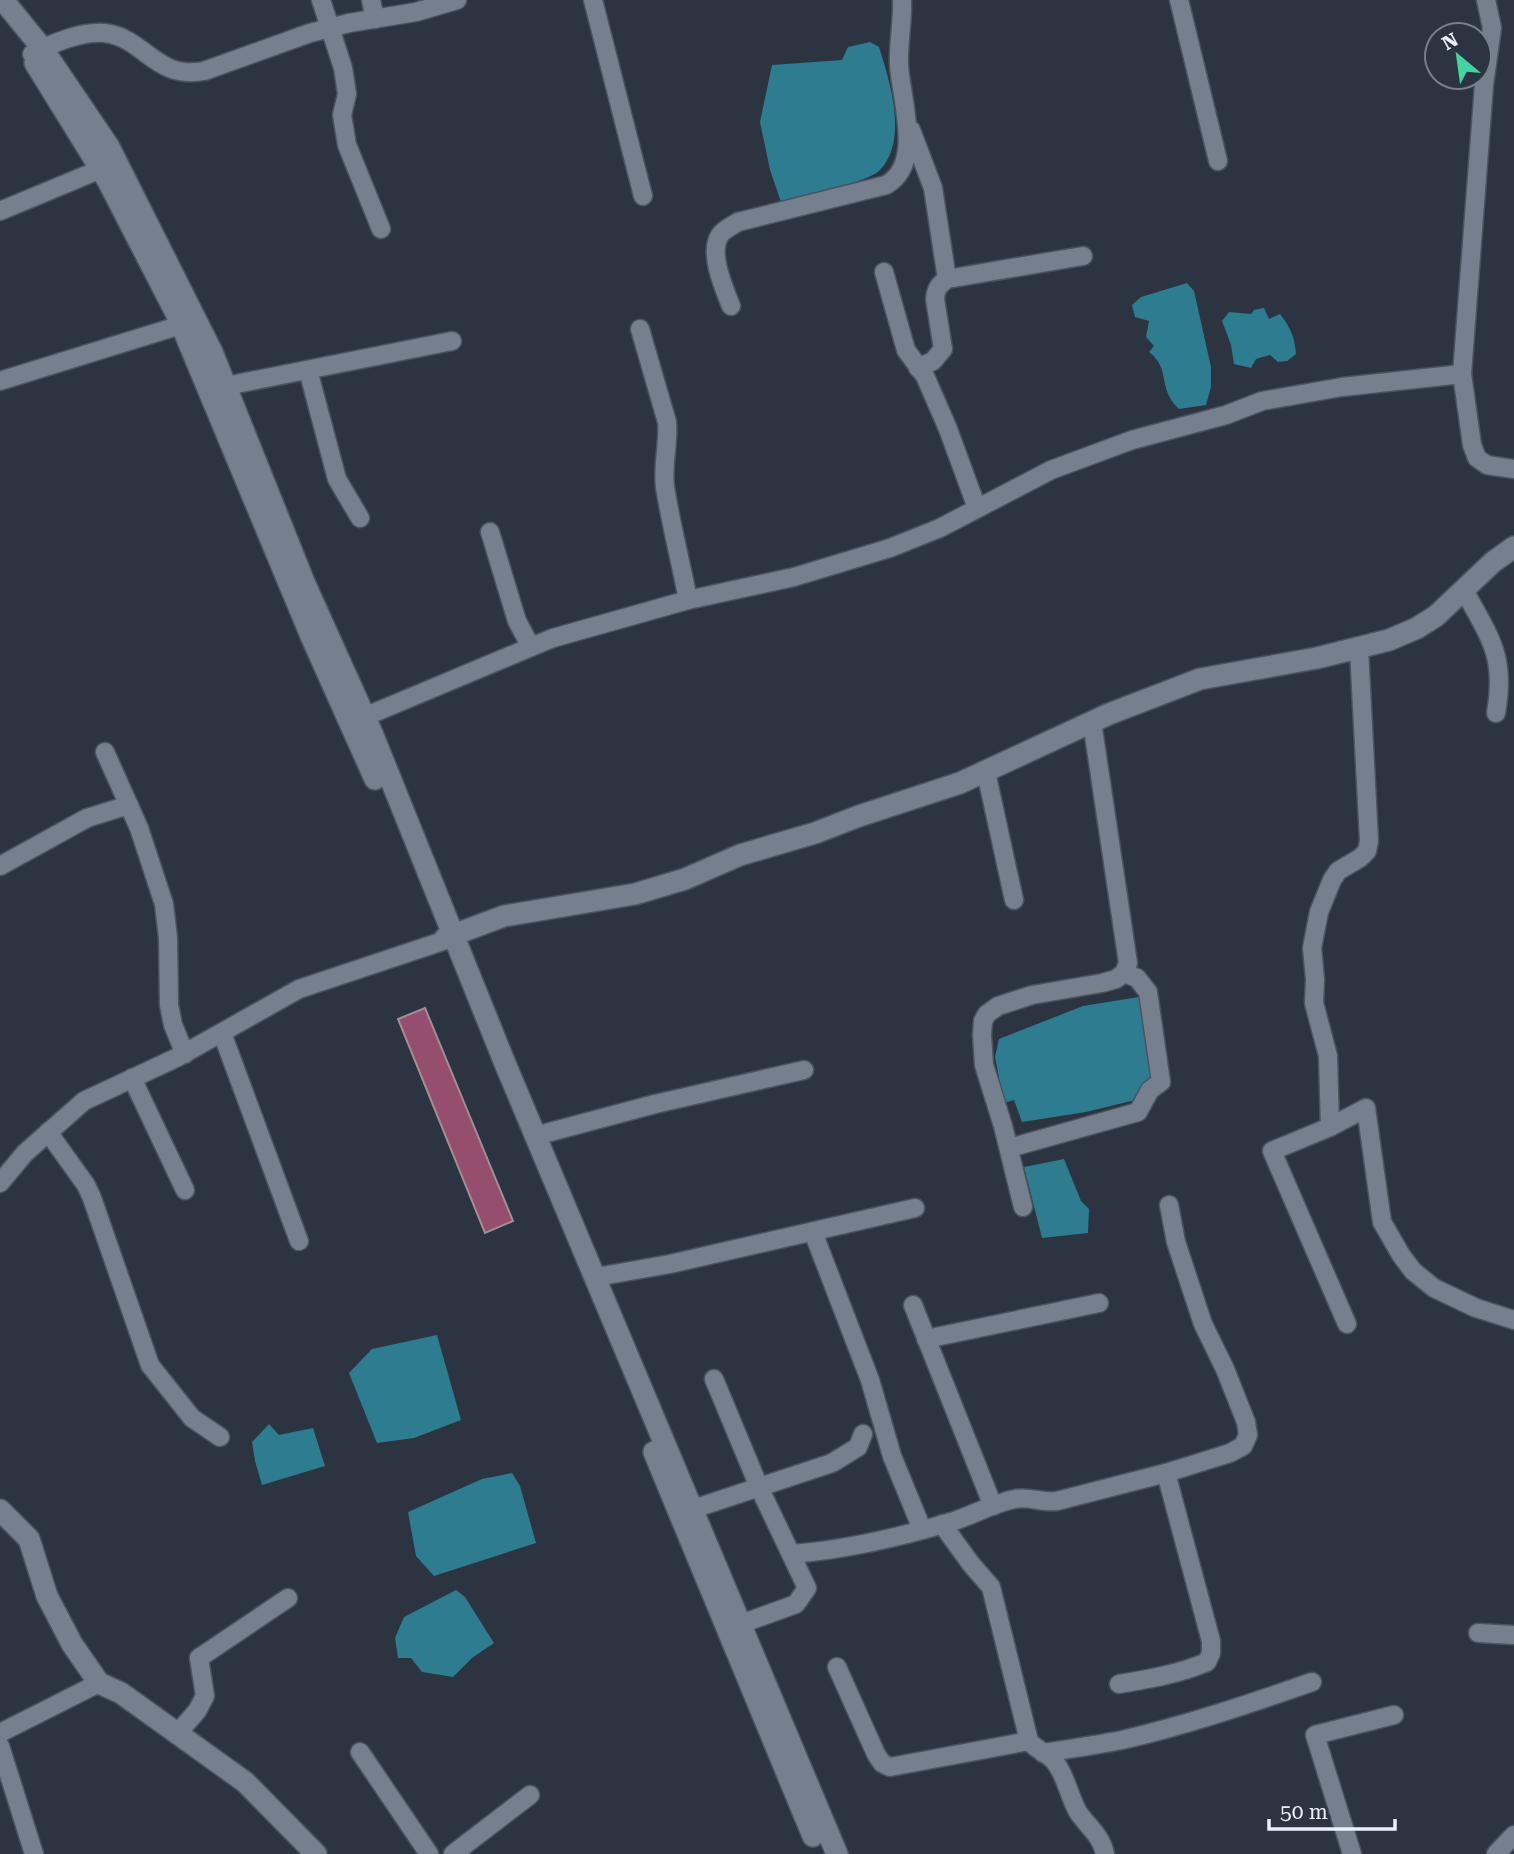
<svg xmlns="http://www.w3.org/2000/svg" width="1514" height="1854" viewBox="0 0 1514 1854" font-family="'Roboto Serif',serif">
<rect width="100%" height="100%" fill="#2b3440"/>
<g fill="#2d7c90">
<path d="M870,42L879,47C890,82 909,141 879,171C866,183 801,196 781,202L770,170L760,122L772,65L842,60L848,47Z"/>
<path d="M1187,283L1194,291L1211,367V387L1206,405L1179,409C1156,387 1172,370 1149,352L1154,346L1146,337L1149,321L1135,317L1132,305L1141,297Z"/>
<path d="M1264,308L1269,319L1280,314C1290,327 1295,337 1296,354L1287,361L1278,362L1270,355L1256,359L1251,368L1234,364L1231,345L1222,321L1229,312L1251,314L1254,310Z"/>
<polygon points="1145,996 1164,1071 1164,1093 1086,1112 1022,1122 1014,1100 1004,1103 995,1057 999,1039 1083,1006"/>
<polygon points="1064,1159 1081,1201 1089,1209 1088,1233 1042,1238 1024,1167"/>
<polygon points="437,1335 461,1420 414,1438 377,1443 349,1373 372,1349"/>
<polygon points="269,1424 279,1435 313,1428 325,1466 262,1485 255,1461 252,1442"/>
<polygon points="512,1473 520,1486 536,1543 434,1576 416,1556 408,1512 482,1479"/>
<polygon points="456,1590 465,1597 494,1643 472,1658 453,1677 422,1672 411,1658 398,1658 395,1638 404,1617"/>
</g>
<polygon fill="#954e6d" stroke="#a18e95" stroke-width="2" points="425,1008 513,1221 485,1233 398,1019"/>
<g fill="none" stroke-linecap="round" stroke-linejoin="round">
<defs>
<g id="minor">
<polyline points="321,0 343,68 347,94 342,115 347,145 381,229"/>
<polyline points="371,0 375,19"/>
<polyline points="593,0 643,196"/>
<polyline points="1179,0 1218,161"/>
<polyline points="1486,0 1492,28 1484,85 1462,374 1472,445 1477,458 1487,465 1514,469"/>
<path d="M32,54C52,43 82,31 105,33C145,38 155,80 204,71L310,33L349,23L416,12L457,0"/>
<polyline points="911,130 933,188 947,279"/>
<polyline points="0,211 101,169"/>
<polyline points="884,272 906,350 925,376 948,429 977,508"/>
<path d="M731,306C724,288 708,253 720,235C724,229 732,226 738,222L886,185C924,164 901,100 899,65C898,43 903,22 902,0"/>
<path d="M640,329L667,422C669,444 662,465 665,487C671,525 681,563 688,600"/>
<path d="M918,368L933,361L943,349L935,299C936,288 939,285 947,279L1083,256"/>
<polyline points="308,370 337,479 360,518"/>
<polyline points="0,381 181,325"/>
<polyline points="226,386 452,341"/>
<polyline points="490,532 517,621 531,647 553,638 688,600 794,577 890,548 940,528 1051,470 1132,440 1226,415 1262,401 1342,387 1462,374"/>
<path d="M1464,590C1490,638 1506,656 1496,713"/>
<polyline points="364,717 531,647"/>
<polyline points="105,752 139,828 164,904 168,938 169,1005 173,1025 185,1054"/>
<polyline points="986,772 1014,900"/>
<polyline points="0,866 87,818 129,805"/>
<polyline points="222,1033 299,1241"/>
<polyline points="132,1078 185,1190"/>
<polyline points="1330,1127 1328,1056 1314,1003 1315,979 1312,948 1319,912 1332,880 1338,871 1360,858 1367,851 1369,841 1359,649"/>
<polyline points="48,1132 86,1185 92,1198 150,1365 192,1418 220,1437"/>
<polyline points="535,1136 655,1104 804,1070"/>
<polyline points="1009,1148 1138,1112 1150,1090 1161,1082 1148,992 1137,978 1124,973"/>
<polyline points="0,1183 25,1153 84,1101 178,1057 299,989 446,940"/>
<polyline points="1023,1207 1003,1126 984,1065 982,1035 983,1021 987,1014 998,1006 1032,995 1102,983 1116,979 1124,973 1128,963 1092,722"/>
<polyline points="813,1232 870,1380 892,1456 922,1529"/>
<polyline points="596,1277 670,1264 915,1208"/>
<polyline points="913,1305 993,1506"/>
<polyline points="1347,1324 1272,1151 1330,1127 1366,1108 1382,1222 1401,1255 1413,1271 1434,1288 1476,1308 1514,1320"/>
<polyline points="926,1339 1099,1303"/>
<polyline points="714,1379 759,1487 807,1588 796,1604 741,1624"/>
<polyline points="693,1509 832,1463 858,1447 863,1434"/>
<path d="M942,1524L971,1564L991,1587L1029,1741C1036,1750 1048,1753 1055,1762C1066,1776 1069,1796 1078,1812C1088,1827 1101,1835 1105,1854"/>
<path d="M791,1554C846,1550 901,1537 954,1521C975,1514 994,1503 1015,1499C1029,1496 1043,1503 1057,1501L1166,1473L1230,1453L1243,1446L1248,1435L1246,1422L1225,1369L1203,1324L1176,1242L1169,1205"/>
<polyline points="1478,1633 1514,1635"/>
<polyline points="837,1667 876,1754 882,1763 890,1767 1029,1741"/>
<path d="M1119,1684C1149,1679 1179,1674 1207,1662L1211,1653V1641L1166,1473"/>
<polyline points="0,1733 99,1683"/>
<polyline points="177,1734 197,1711 205,1696 199,1658 288,1598"/>
<polyline points="0,1746 34,1854"/>
<polyline points="360,1752 429,1854"/>
<path d="M1043,1753C1069,1749 1096,1745 1122,1740C1187,1725 1249,1704 1312,1682"/>
<polyline points="453,1854 530,1795"/>
<polyline points="1352,1854 1315,1735 1394,1715"/>
<polyline points="1496,1854 1514,1835"/>
</g>
<g id="tertiary">
<polyline points="3,0 42,48 109,147 212,352 304,582 372,733 504,1061 837,1854"/>
<polyline points="35,63 108,181 178,317 311,636 375,779"/>
<polyline points="445,938 504,916 635,894 685,879 740,855 815,833 859,816 960,783 1109,714 1200,679 1317,658 1389,640 1417,628 1436,616 1493,562 1514,547"/>
<polyline points="654,1452 813,1836"/>
<polyline points="0,1510 29,1539 47,1596 72,1644 99,1683 121,1693 245,1782 316,1854"/>
</g>
</defs>
<use href="#minor" stroke="#4b535d" stroke-width="21"/>
<use href="#tertiary" stroke="#4b535d" stroke-width="24"/>
<use href="#minor" stroke="#757f8e" stroke-width="18"/>
<use href="#tertiary" stroke="#757f8e" stroke-width="21"/>
</g>
<g transform="translate(1458 56) rotate(331)"><circle r="33" fill="#2b3440" stroke="#78808a" stroke-width="2"/>
<path d="M0-5L12 26L0 18L-12 26Z" fill="#44d49f"/>
<text y="-10" font-size="19" font-weight="bold" text-anchor="middle" fill="#ebf1f9">N</text>
</g>
<path d="M1269 1819v10h126v-10" fill="none" stroke="#ebf1f9" stroke-width="3.5"/>
<text x="1280" y="1819" font-size="21" fill="#ebf1f9" stroke="#2b3440" stroke-width="5" paint-order="stroke">50 m</text>
</svg>
